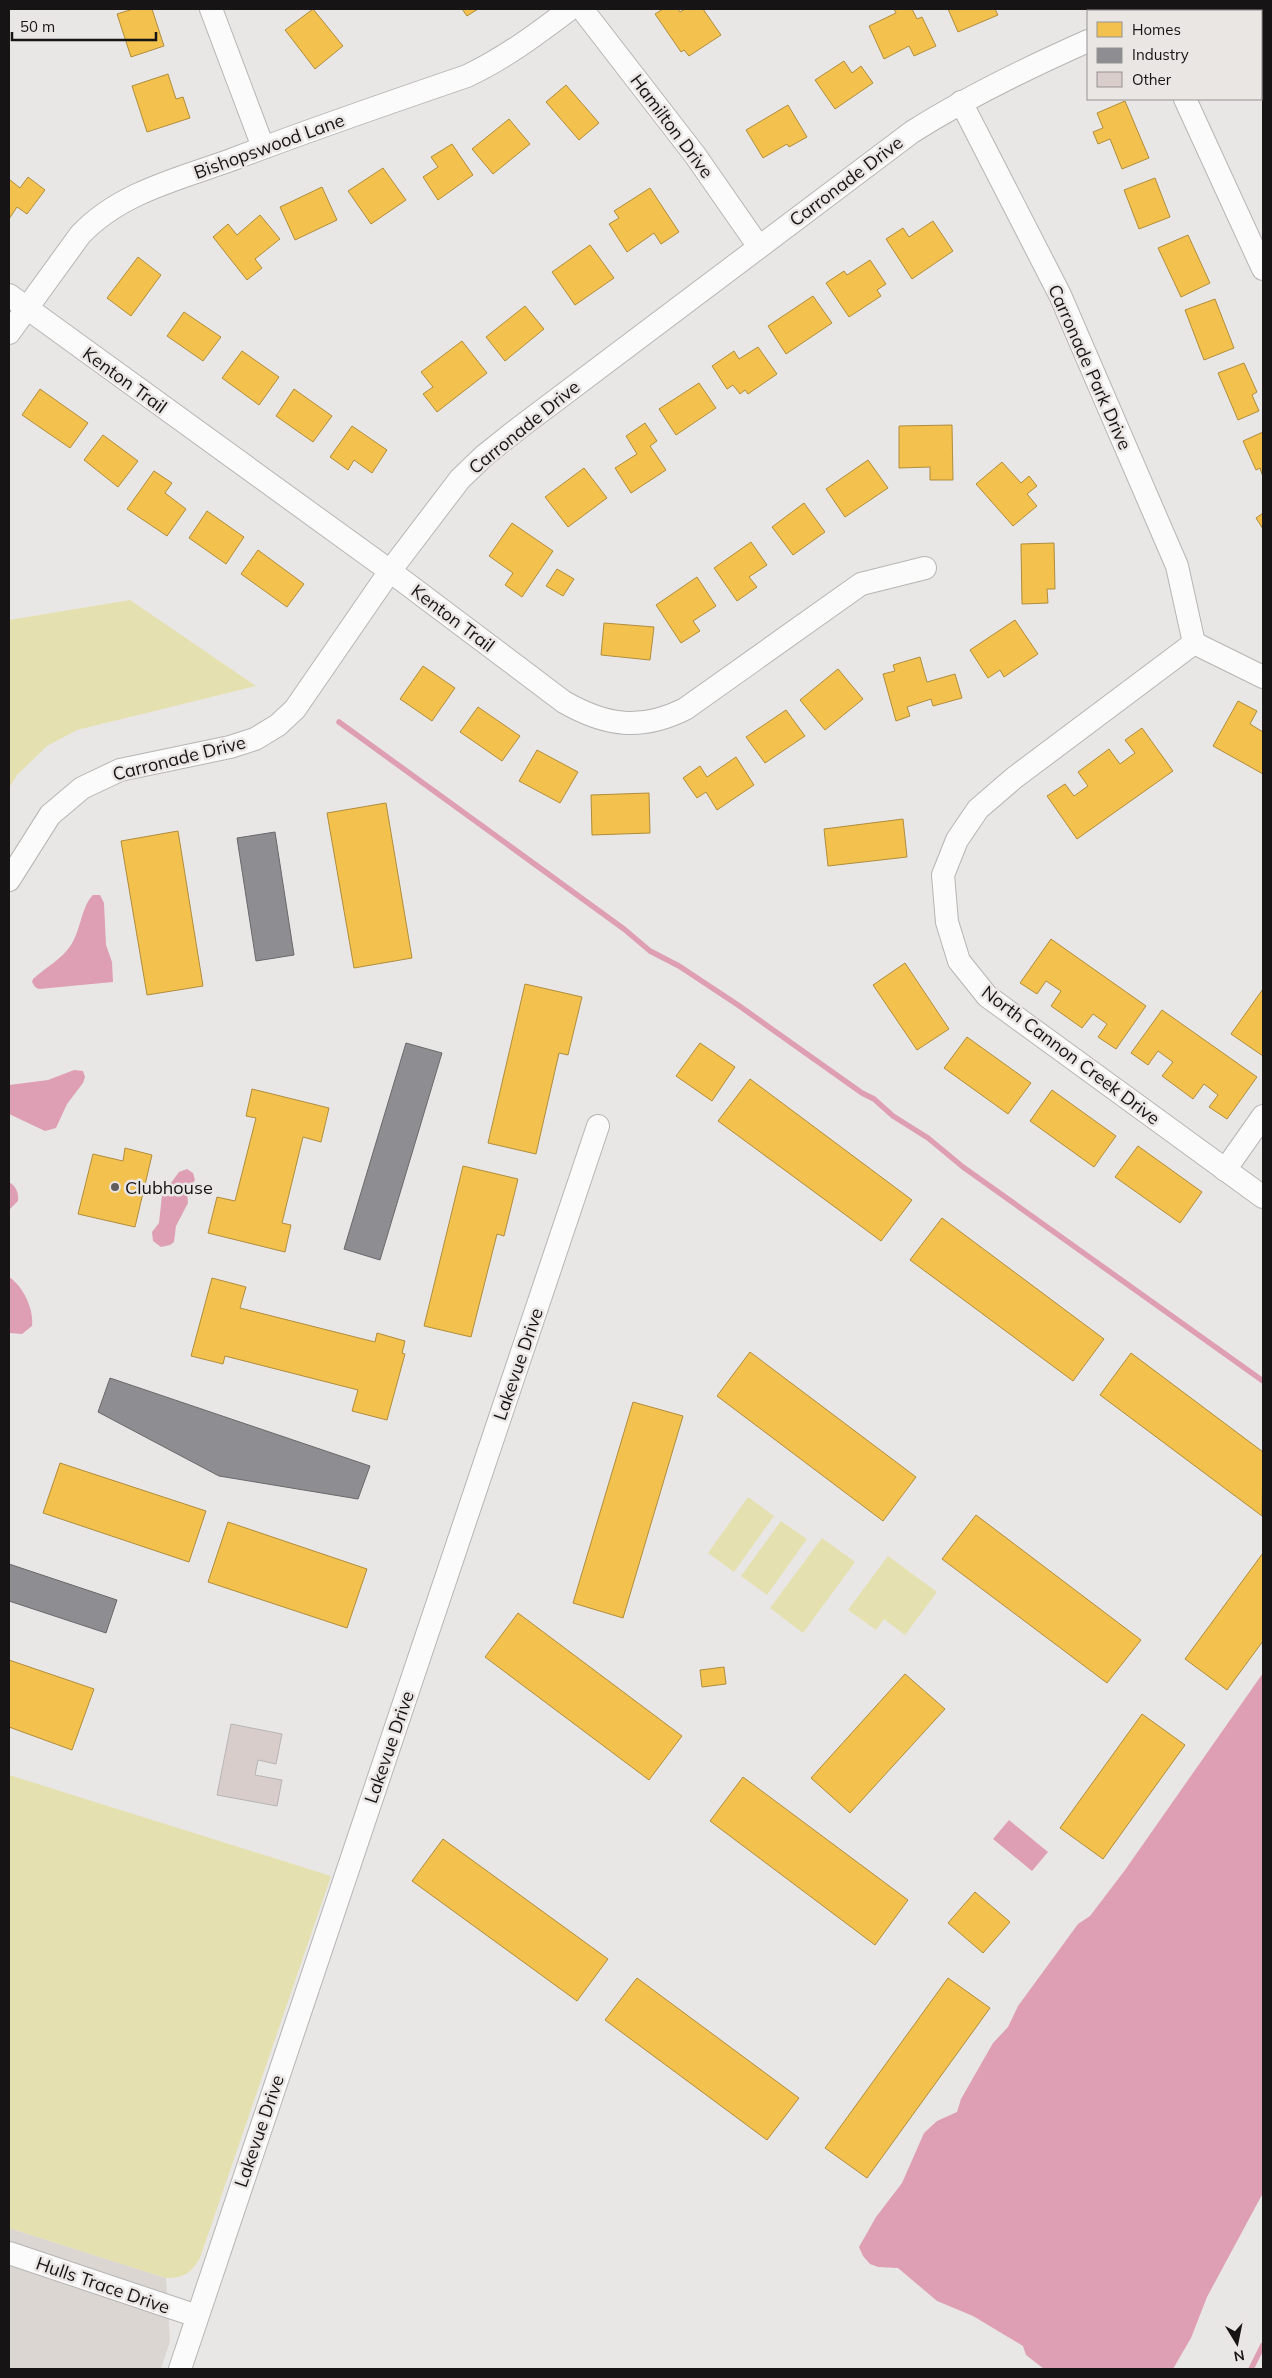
<svg xmlns="http://www.w3.org/2000/svg" width="1272" height="2378" viewBox="0 0 1272 2378" font-family="Mulish,sans-serif">
<rect width="100%" height="100%" fill="#e9e7e5"/>
<polygon fill="#dbd6d1" points="9,2228 166,2278 170,2341 161,2369 9,2369"/>
<g fill="#e5e0b0">
<polygon points="130,600 256,686 77,730 47,746 17,775 9,788 9,620"/>
<polygon points="748,1497 774,1516 734,1572 708,1553"/>
<polygon points="781,1521 807,1539 767,1595 741,1576"/>
<polygon points="822,1538 855,1562 803,1633 770,1608"/>
<polygon points="888,1556 937,1592 905,1635 884,1619 876,1630 848,1610"/>
<path d="M9,1775L331,1876L200,2258C191,2273 184,2278 166,2278L9,2228Z"/>
</g>
<g fill="#de9fb4">
<path d="M93,895H100L104,903L106,945L112,962L113,982L39,989L35,987L32,982L33,979C45,968 62,959 71,945C81,930 81,907 93,895Z"/>
<polygon points="74,1070 83,1071 85,1077 83,1083 67,1104 56,1128 45,1131 9,1114 9,1085 48,1080"/>
<polygon points="187,1169 193,1173 195,1180 187,1191 188,1203 176,1226 174,1242 170,1245 161,1247 153,1241 152,1232 159,1223 162,1195 179,1172"/>
<path d="M9,1182C16,1186 19,1193 18,1201L9,1210Z"/>
<path d="M9,1277C23,1286 34,1309 32,1326L22,1334L9,1333Z"/>
<polygon points="1263,1673 1263,2193 1207,2297 1191,2338 1173,2369 1044,2369 1026,2355 1023,2346 973,2316 937,2301 898,2268 878,2267 870,2264 863,2256 859,2247 876,2217 902,2183 924,2133 937,2121 957,2112 961,2099 993,2043 1008,2027 1018,2006 1078,1924 1090,1916 1125,1870"/>
<polygon points="1009,1820 1048,1852 1032,1871 993,1839"/>
</g>
<g fill="#f2c14e" stroke="#b08d3d">
<polygon points="133,9 152,9 164,46 131,57 117,14"/>
<polygon points="313,9 343,46 315,69 285,30"/>
<polygon points="462,9 478,9 467,16"/>
<polygon points="663,9 678,9 680,12 685,9 703,9 721,35 689,56 684,50 681,52 655,14"/>
<polygon points="894,9 912,9 917,19 922,17 936,46 914,56 909,46 884,59 869,26 896,13"/>
<polygon points="948,9 995,9 998,15 958,32"/>
<polygon points="1263,37 1263,79 1261,80 1261,38"/>
<polygon points="844,61 852,73 861,66 873,83 835,109 815,80"/>
<polygon points="168,74 176,99 183,97 190,118 147,132 132,86"/>
<polygon points="566,85 599,123 579,140 546,102"/>
<polygon points="1125,101 1149,158 1122,169 1110,139 1098,144 1093,132 1103,128 1097,113"/>
<polygon points="788,105 807,137 789,147 787,144 763,158 746,130"/>
<polygon points="509,119 530,144 493,174 472,149"/>
<polygon points="452,144 473,175 438,200 423,177 438,167 431,157"/>
<polygon points="383,168 406,200 371,224 348,191"/>
<polygon points="28,177 45,190 27,214 17,207 9,219 9,179 20,188"/>
<polygon points="1155,178 1170,217 1139,229 1124,190"/>
<polygon points="322,187 337,220 295,240 280,207"/>
<polygon points="650,188 679,232 661,244 654,233 627,252 609,224 619,218 614,211"/>
<polygon points="260,215 280,239 255,259 262,268 247,280 213,237 228,224 237,235"/>
<polygon points="933,221 953,251 912,279 886,239 903,228 909,237"/>
<polygon points="1188,235 1210,283 1181,297 1158,248"/>
<polygon points="590,245 614,278 575,305 552,272"/>
<polygon points="138,257 161,275 131,316 107,298"/>
<polygon points="870,260 886,284 877,290 881,296 849,317 826,283 844,271 847,275"/>
<polygon points="813,296 832,323 786,354 768,326"/>
<polygon points="1215,299 1234,348 1204,360 1185,310"/>
<polygon points="525,306 544,329 505,361 486,337"/>
<polygon points="184,312 221,337 203,361 167,336"/>
<polygon points="462,341 487,373 437,412 423,394 433,387 421,372"/>
<polygon points="758,347 777,374 748,394 745,390 740,394 733,385 727,389 712,366 734,351 739,359"/>
<polygon points="242,351 279,377 259,405 222,378"/>
<polygon points="1244,363 1257,392 1252,395 1259,411 1238,420 1218,373"/>
<polygon points="699,383 716,408 676,435 659,409"/>
<polygon points="40,389 88,423 70,448 22,415"/>
<polygon points="294,389 332,416 313,442 276,416"/>
<polygon points="645,423 657,441 650,446 666,470 631,493 615,468 637,454 626,436"/>
<polygon points="952,425 953,480 930,480 930,467 899,468 899,426"/>
<polygon points="352,426 387,450 372,473 354,460 348,470 330,457"/>
<polygon points="1263,432 1263,477 1260,468 1256,470 1243,441"/>
<polygon points="103,435 138,461 118,487 84,460"/>
<polygon points="868,460 888,488 845,517 826,489"/>
<polygon points="1002,462 1021,483 1029,476 1037,486 1027,494 1037,506 1013,526 976,484"/>
<polygon points="584,468 607,498 568,527 545,497"/>
<polygon points="154,471 172,483 165,493 186,509 167,536 127,509"/>
<polygon points="804,503 825,532 793,555 772,527"/>
<polygon points="207,511 244,537 226,564 189,538"/>
<polygon points="1263,513 1263,529 1256,518"/>
<polygon points="512,523 553,551 522,597 505,585 513,573 489,556"/>
<polygon points="751,542 767,565 749,577 757,587 737,601 714,568"/>
<polygon points="1054,543 1055,589 1047,589 1048,603 1022,604 1021,544"/>
<polygon points="258,550 304,584 287,607 241,574"/>
<polygon points="557,569 574,579 563,596 546,586"/>
<polygon points="697,577 716,606 693,621 700,631 681,643 656,605"/>
<polygon points="1015,620 1038,654 1004,677 1000,670 988,678 970,650"/>
<polygon points="604,623 654,627 650,660 601,655"/>
<polygon points="920,657 927,682 955,674 962,698 933,706 931,699 907,707 910,716 896,721 883,674 895,671 893,665"/>
<polygon points="423,666 455,688 432,721 400,699"/>
<polygon points="838,669 863,699 825,730 800,700"/>
<polygon points="1238,701 1257,711 1250,724 1263,732 1263,774 1213,746"/>
<polygon points="478,707 520,736 502,761 460,732"/>
<polygon points="786,710 805,736 765,763 746,737"/>
<polygon points="1142,728 1173,771 1077,839 1047,796 1065,784 1074,796 1088,786 1078,772 1109,749 1120,764 1135,753 1125,740"/>
<polygon points="537,750 578,772 560,803 519,781"/>
<polygon points="736,757 754,785 717,810 706,792 697,798 683,778 700,766 707,777"/>
<polygon points="649,793 650,833 592,835 591,795"/>
<polygon points="386,803 412,958 354,968 327,813"/>
<polygon points="903,819 907,857 828,866 824,829"/>
<polygon points="178,831 203,986 147,995 121,841"/>
<polygon points="1051,939 1146,1006 1116,1049 1098,1037 1107,1024 1093,1014 1082,1028 1051,1006 1061,991 1046,981 1037,994 1020,983"/>
<polygon points="905,963 949,1029 917,1050 873,985"/>
<polygon points="525,984 582,997 568,1055 559,1053 536,1154 488,1143"/>
<polygon points="1263,989 1263,1056 1231,1034"/>
<polygon points="1162,1010 1257,1077 1227,1119 1209,1107 1218,1095 1204,1084 1193,1099 1162,1076 1173,1062 1158,1051 1148,1065 1131,1053"/>
<polygon points="967,1037 1031,1083 1008,1114 944,1068"/>
<polygon points="700,1043 735,1067 712,1101 676,1076"/>
<polygon points="750,1079 912,1200 881,1241 718,1121"/>
<polygon points="252,1089 329,1108 321,1142 303,1137 282,1223 291,1225 285,1252 208,1233 217,1197 235,1201 256,1118 246,1116"/>
<polygon points="1052,1090 1116,1136 1094,1167 1030,1121"/>
<polygon points="1138,1146 1202,1192 1180,1223 1115,1177"/>
<polygon points="125,1148 152,1155 135,1227 78,1214 93,1154 123,1161"/>
<polygon points="463,1166 518,1179 504,1236 497,1234 471,1337 424,1326"/>
<polygon points="942,1218 1104,1339 1073,1381 910,1260"/>
<polygon points="212,1278 246,1287 240,1308 375,1342 377,1333 405,1341 402,1353 405,1354 387,1420 352,1411 358,1390 225,1356 223,1364 191,1356"/>
<polygon points="750,1352 916,1477 883,1521 717,1396"/>
<polygon points="1131,1353 1263,1452 1262,1516 1100,1395"/>
<polygon points="633,1402 683,1416 623,1618 573,1603"/>
<polygon points="60,1463 206,1511 189,1562 43,1513"/>
<polygon points="976,1515 1141,1640 1107,1683 942,1559"/>
<polygon points="228,1522 367,1569 347,1628 208,1582"/>
<polygon points="1263,1553 1263,1641 1227,1690 1185,1659"/>
<polygon points="518,1613 682,1736 649,1780 485,1657"/>
<polygon points="9,1660 94,1689 72,1750 9,1727"/>
<polygon points="724,1667 726,1684 702,1687 700,1670"/>
<polygon points="905,1674 945,1709 850,1813 811,1778"/>
<polygon points="1142,1714 1185,1745 1103,1859 1060,1828"/>
<polygon points="743,1777 908,1900 875,1945 710,1821"/>
<polygon points="443,1839 608,1959 577,2001 412,1881"/>
<polygon points="975,1892 1010,1922 983,1953 948,1923"/>
<polygon points="637,1978 799,2098 767,2140 605,2020"/>
<polygon points="948,1978 990,2008 867,2178 825,2148"/>
</g>
<g fill="#8d8d92" stroke="#69696c">
<polygon points="275,832 294,955 256,961 237,838"/>
<polygon points="406,1043 442,1053 380,1260 344,1249"/>
<polygon points="110,1378 370,1466 358,1499 219,1476 98,1412"/>
<polygon points="9,1564 117,1600 106,1633 9,1601"/>
</g>
<g fill="none" stroke-linecap="round" stroke-linejoin="round">
<g stroke="#de9fb4" stroke-width="5.5">
<polyline points="339,722 624,929 650,951 679,966 738,1005 862,1093 874,1099 893,1116 928,1138 963,1167 1263,1381"/>
<polyline points="1251,2369 1263,2345"/>
</g>
</g>
<polygon fill="#d9cdcb" stroke="#b6b4b4" points="231,1724 282,1734 276,1764 258,1760 255,1775 282,1780 277,1806 217,1795"/>
<g fill="none" stroke-linecap="round" stroke-linejoin="round">
<defs>
<g id="minor">
<polyline points="211,9 263,147"/>
<polyline points="582,9 695,155 759,247"/>
<polyline points="1154,11 1160,9"/>
<polyline points="1185,99 1263,269"/>
<polyline points="961,102 1060,295 1177,566 1194,643"/>
<path d="M9,295L390,571L564,702C606,726 641,731 685,709L861,584L925,568"/>
<path d="M9,333L80,235C119,193 178,179 231,160C309,130 388,103 467,76C505,58 537,34 570,9"/>
<polyline points="1194,643 1014,778 978,809 957,840 943,875 947,922 959,961 987,996 1263,1197"/>
<polyline points="1194,643 1263,677"/>
<path d="M9,880L50,815L82,788L120,770L230,747L255,739L278,725L295,709L390,571L460,479L485,455L519,428L912,132C969,96 1027,68 1088,41"/>
<polyline points="1225,1170 1263,1116"/>
<polyline points="9,2253 197,2316"/>
<polyline points="180,2369 598,1126"/>
</g>
</defs>
<use href="#minor" stroke="#b6b5b4" stroke-width="24"/>
<use href="#minor" stroke="#fcfbfb" stroke-width="22"/>
</g>
<circle fill="#605e5d" stroke="#eae6e4" stroke-width="2" cx="115" cy="1187" r="5"/>
<g text-anchor="middle" dominant-baseline="central" stroke-width="5" stroke-linejoin="round" paint-order="stroke">
<g font-size="18" fill="#161414" stroke="#eae6e4">
<text transform="translate(672 126) rotate(53)">Hamilton Drive</text>
<text transform="translate(269 146) rotate(-20)">Bishopswood Lane</text>
<text transform="translate(846 181) rotate(-37)">Carronade Drive</text>
<text transform="translate(1090 367) rotate(66)">Carronade Park Drive</text>
<text transform="translate(125 380) rotate(36)">Kenton Trail</text>
<text transform="translate(524 427) rotate(-39)">Carronade Drive</text>
<text transform="translate(453 618) rotate(37)">Kenton Trail</text>
<text transform="translate(179 758) rotate(-14)">Carronade Drive</text>
<text transform="translate(1071 1055) rotate(37)">North Cannon Creek Drive</text>
<text transform="translate(518 1364) rotate(-71)">Lakevue Drive</text>
<text transform="translate(389 1747) rotate(-71)">Lakevue Drive</text>
<text transform="translate(259 2131) rotate(-71)">Lakevue Drive</text>
<text transform="translate(103 2285) rotate(19)">Hulls Trace Drive</text>
</g>
<g font-size="18" fill="#161414" stroke="#eae6e4" text-anchor="start">
<text x="125" y="1187">Clubhouse</text>
</g>
</g>
<rect width="1272" height="2378" fill="none" stroke="#161414" stroke-width="20"/>
<rect x="1087" y="10" width="175" height="90" fill="#eae6e4" stroke="#959291"/>
<rect x="1097" y="22" width="25" height="15" fill="#f2c14e" stroke="#959291"/>
<text x="1132" y="35" font-size="15" fill="#161414">Homes</text>
<rect x="1097" y="48" width="25" height="15" fill="#8d8d92" stroke="#959291"/>
<text x="1132" y="60" font-size="15" fill="#161414">Industry</text>
<rect x="1097" y="72" width="25" height="15" fill="#d9cdcb" stroke="#959291"/>
<text x="1132" y="85" font-size="15" fill="#161414">Other</text>
<g transform="translate(1237 2343) rotate(170)" stroke="#eae6e4" stroke-width="4" paint-order="stroke">
<path d="M0-4L9 19L0 12L-9 19Z" fill="#161414"/>
<text y="-8" font-size="14" font-weight="bold" text-anchor="middle" fill="#161414">N</text>
</g>
<path d="M12 32v8h144v-8" fill="none" stroke="#161414" stroke-width="2.5"/>
<text x="20" y="32" font-size="15" fill="#161414" stroke="#eae6e4" stroke-width="4" paint-order="stroke">50 m</text>
</svg>
